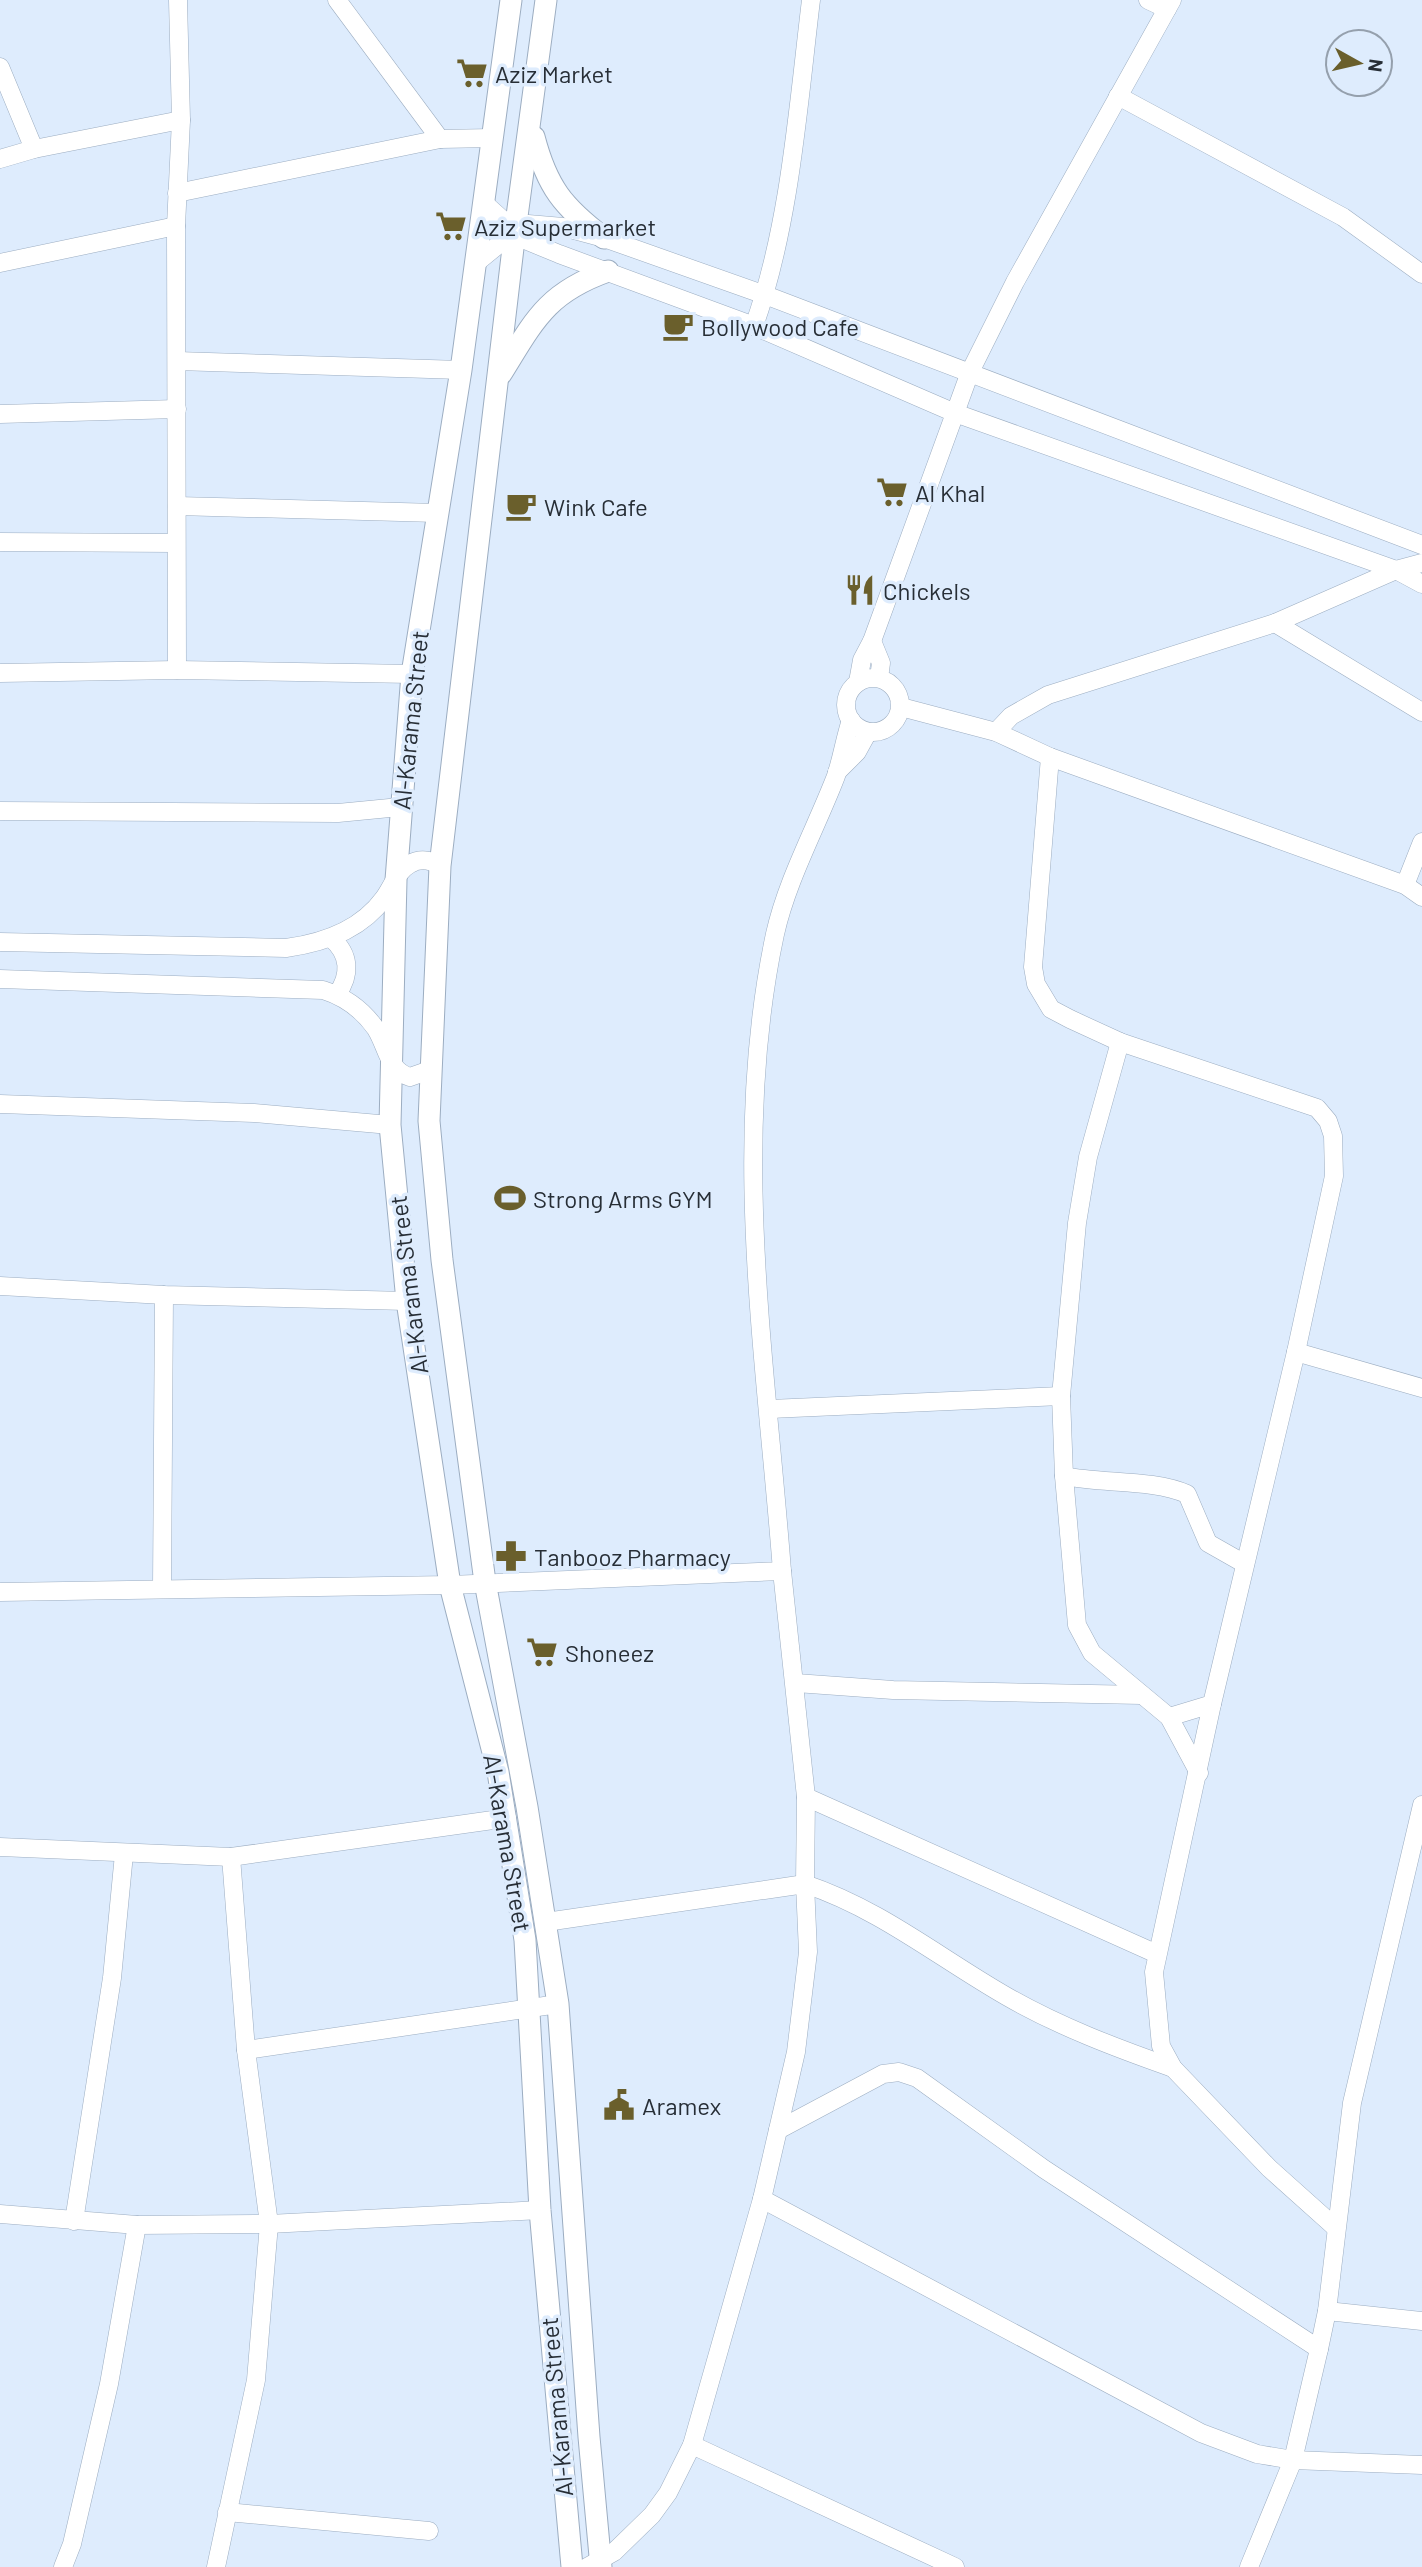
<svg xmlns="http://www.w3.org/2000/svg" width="1422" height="2567" viewBox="0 0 1422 2567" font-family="Barlow,sans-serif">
<rect width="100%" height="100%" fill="#deecfd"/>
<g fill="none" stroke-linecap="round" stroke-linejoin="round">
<defs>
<g id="minor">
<polyline points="337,0 440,139"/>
<polyline points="1148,0 1167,9"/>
<polyline points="0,67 34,149"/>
<polyline points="1118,96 1343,217 1422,274"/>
<polyline points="0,159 34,149 181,120"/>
<polyline points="177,193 440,139 492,138"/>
<polyline points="484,203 525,240 559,254 754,326 955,413 1396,570 1422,584"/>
<polyline points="0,263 176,226"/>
<polyline points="476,263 515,231 528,224 563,227 604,238 765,295 1422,545"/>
<path d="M754,326C790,225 798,107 811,0"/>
<polyline points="177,361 461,370"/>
<polyline points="0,414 177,409"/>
<polyline points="177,506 437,513"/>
<polyline points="0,542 176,543"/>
<polyline points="1275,623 1422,712"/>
<polyline points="872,641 881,663 879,678"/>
<polyline points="177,670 176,226 181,120 178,0"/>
<polyline points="0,673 177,670 412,674"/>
<circle cx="873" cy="705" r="27"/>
<polyline points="858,682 862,660 872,641 970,372 1015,282 1172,0"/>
<polyline points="901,707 996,732 1050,757 1405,885 1422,897"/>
<polyline points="996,732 1011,716 1048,695 1275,623 1396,570 1422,563"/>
<polyline points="1050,757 1033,967 1036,984 1051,1009 1070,1019 1120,1042 1317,1108 1328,1121 1333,1136 1334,1176 1296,1352 1212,1704 1154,1972 1161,2046 1173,2068 1269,2168 1336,2228"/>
<polyline points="837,772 857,752 868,732"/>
<polyline points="0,811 338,813 400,807"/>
<polyline points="1405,885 1422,842"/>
<path d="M331,938C350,954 351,975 337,994"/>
<path d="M0,942L286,948C323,943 361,930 384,898C392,887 397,871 410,864C420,858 431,860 440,866"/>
<path d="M0,979L323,990C345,997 363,1010 376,1029C387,1046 388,1071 410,1077L430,1070"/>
<polyline points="1120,1042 1088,1157 1077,1223 1061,1396 1064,1476 1077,1625 1092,1653 1169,1717 1199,1773"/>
<polyline points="0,1104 254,1113 390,1125"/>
<polyline points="0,1286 164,1295 407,1301"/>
<polyline points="1296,1352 1422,1388"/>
<polyline points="770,1409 1061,1396"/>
<path d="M1064,1476C1102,1484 1153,1479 1187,1494L1208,1543L1245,1564"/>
<polyline points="162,1589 164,1295"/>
<path d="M0,1592L450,1585L782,1571C766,1360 730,1144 775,934C787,880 816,828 836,776C842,758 845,738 851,720"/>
<polyline points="796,1683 893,1690 1142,1695"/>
<polyline points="1169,1717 1212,1704"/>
<polyline points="806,1797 1157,1954"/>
<polyline points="0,1847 231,1857 507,1818"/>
<path d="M546,1922L805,1884C880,1909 938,1957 1006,1996C1058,2026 1116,2048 1173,2068"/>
<polyline points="246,2050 558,2004"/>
<polyline points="778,2130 883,2074 899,2072 917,2078 1044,2169 1319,2349"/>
<polyline points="762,2199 1201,2433 1257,2454 1293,2460 1422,2465"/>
<polyline points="0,2214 137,2225 269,2224 540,2210"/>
<polyline points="74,2221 112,1978 124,1854"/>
<polyline points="1327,2311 1422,2321"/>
<polyline points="692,2445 955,2567"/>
<polyline points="227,2512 429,2531"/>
<polyline points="63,2567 72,2544 109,2384 137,2225"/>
<polyline points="216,2567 256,2380 269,2224 246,2050 231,1857"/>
<polyline points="587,2567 614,2552 652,2515 668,2493 692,2445 762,2199 796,2052 808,1952 805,1884 806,1797 782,1571"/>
<polyline points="1249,2567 1293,2460 1319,2349 1327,2311 1352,2103 1422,1805"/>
</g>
<g id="tertiary">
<polyline points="511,0 461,370 412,674 396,880 390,1125 407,1301 450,1585 498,1772 525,1940 540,2210 572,2567"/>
<polyline points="546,0 515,231 440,866 429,1121 442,1260 485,1582 527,1807 558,2004 589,2437 601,2567"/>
<path d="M534,137C547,187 563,207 604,238"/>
<path d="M501,374C534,321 546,293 608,271"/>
</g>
</defs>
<use href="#minor" stroke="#9cadc1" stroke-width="19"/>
<use href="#tertiary" stroke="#9cadc1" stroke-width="23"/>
<use href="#minor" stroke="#fff" stroke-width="18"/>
<use href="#tertiary" stroke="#fff" stroke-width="21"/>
</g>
<defs>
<symbol id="supermarket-bare" viewBox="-9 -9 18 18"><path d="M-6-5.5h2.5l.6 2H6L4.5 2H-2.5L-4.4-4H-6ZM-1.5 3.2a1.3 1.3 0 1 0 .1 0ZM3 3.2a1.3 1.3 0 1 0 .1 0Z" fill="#6a5f2c" stroke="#deecfd" stroke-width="2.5" paint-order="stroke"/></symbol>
<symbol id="cafe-bare" viewBox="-9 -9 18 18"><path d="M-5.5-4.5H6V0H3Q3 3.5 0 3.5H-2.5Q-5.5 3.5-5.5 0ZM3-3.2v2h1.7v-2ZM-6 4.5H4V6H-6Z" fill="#6a5f2c" stroke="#deecfd" stroke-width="2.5" paint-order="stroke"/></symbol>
<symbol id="restaurant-bare" viewBox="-9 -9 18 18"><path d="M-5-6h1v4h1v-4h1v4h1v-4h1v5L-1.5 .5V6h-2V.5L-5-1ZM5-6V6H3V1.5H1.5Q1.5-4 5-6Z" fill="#6a5f2c" stroke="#deecfd" stroke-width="2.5" paint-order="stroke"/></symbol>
<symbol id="stadium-bare" viewBox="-9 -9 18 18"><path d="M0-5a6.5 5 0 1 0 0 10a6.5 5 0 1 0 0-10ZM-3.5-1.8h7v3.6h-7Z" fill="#6a5f2c" stroke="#deecfd" stroke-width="2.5" paint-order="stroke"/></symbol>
<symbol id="pharmacy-bare" viewBox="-9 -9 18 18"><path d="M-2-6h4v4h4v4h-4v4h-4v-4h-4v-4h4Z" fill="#6a5f2c" stroke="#deecfd" stroke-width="2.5" paint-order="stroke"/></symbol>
<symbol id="civic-bare" viewBox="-9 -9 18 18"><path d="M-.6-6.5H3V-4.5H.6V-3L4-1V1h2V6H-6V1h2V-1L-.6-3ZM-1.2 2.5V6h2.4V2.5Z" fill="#6a5f2c" stroke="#deecfd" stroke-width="2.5" paint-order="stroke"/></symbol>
</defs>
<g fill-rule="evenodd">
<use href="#supermarket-bare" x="450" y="51" width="44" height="44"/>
<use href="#supermarket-bare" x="429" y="204" width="44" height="44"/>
<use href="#cafe-bare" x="656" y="304" width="44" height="44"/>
<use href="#supermarket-bare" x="870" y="470" width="44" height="44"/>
<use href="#cafe-bare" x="499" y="484" width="44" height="44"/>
<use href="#restaurant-bare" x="838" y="568" width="44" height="44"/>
<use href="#stadium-bare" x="488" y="1176" width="44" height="44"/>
<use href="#pharmacy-bare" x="489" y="1534" width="44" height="44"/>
<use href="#supermarket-bare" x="520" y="1630" width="44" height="44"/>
<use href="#civic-bare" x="597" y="2083" width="44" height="44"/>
</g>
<g text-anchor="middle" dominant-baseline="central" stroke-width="7" stroke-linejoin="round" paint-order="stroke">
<g font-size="24" fill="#272e36" stroke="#deecfd" text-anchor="start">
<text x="495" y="73">Aziz Market</text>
<text x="474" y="226">Aziz Supermarket</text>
<text x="701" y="326">Bollywood Cafe</text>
<text x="915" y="492">Al Khal</text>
<text x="544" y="506">Wink Cafe</text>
<text x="883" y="590">Chickels</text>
<text x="533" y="1198">Strong Arms GYM</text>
<text x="534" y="1556">Tanbooz Pharmacy</text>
<text x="565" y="1652">Shoneez</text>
<text x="642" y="2105">Aramex</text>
</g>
<g font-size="24" fill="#272e36" stroke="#deecfd">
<text transform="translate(410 720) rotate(-84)">Al-Karama Street</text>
<text transform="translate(408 1285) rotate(-97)">Al-Karama Street</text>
<text transform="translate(508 1843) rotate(80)">Al-Karama Street</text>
<text transform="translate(556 2407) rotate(-95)">Al-Karama Street</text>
</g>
</g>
<g transform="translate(1359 63) rotate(98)"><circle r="33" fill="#deecfd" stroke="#95a0ad" stroke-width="2"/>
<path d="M0-5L12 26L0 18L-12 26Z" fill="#6a5f2c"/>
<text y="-10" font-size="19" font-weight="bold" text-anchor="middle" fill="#272e36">N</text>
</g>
</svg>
